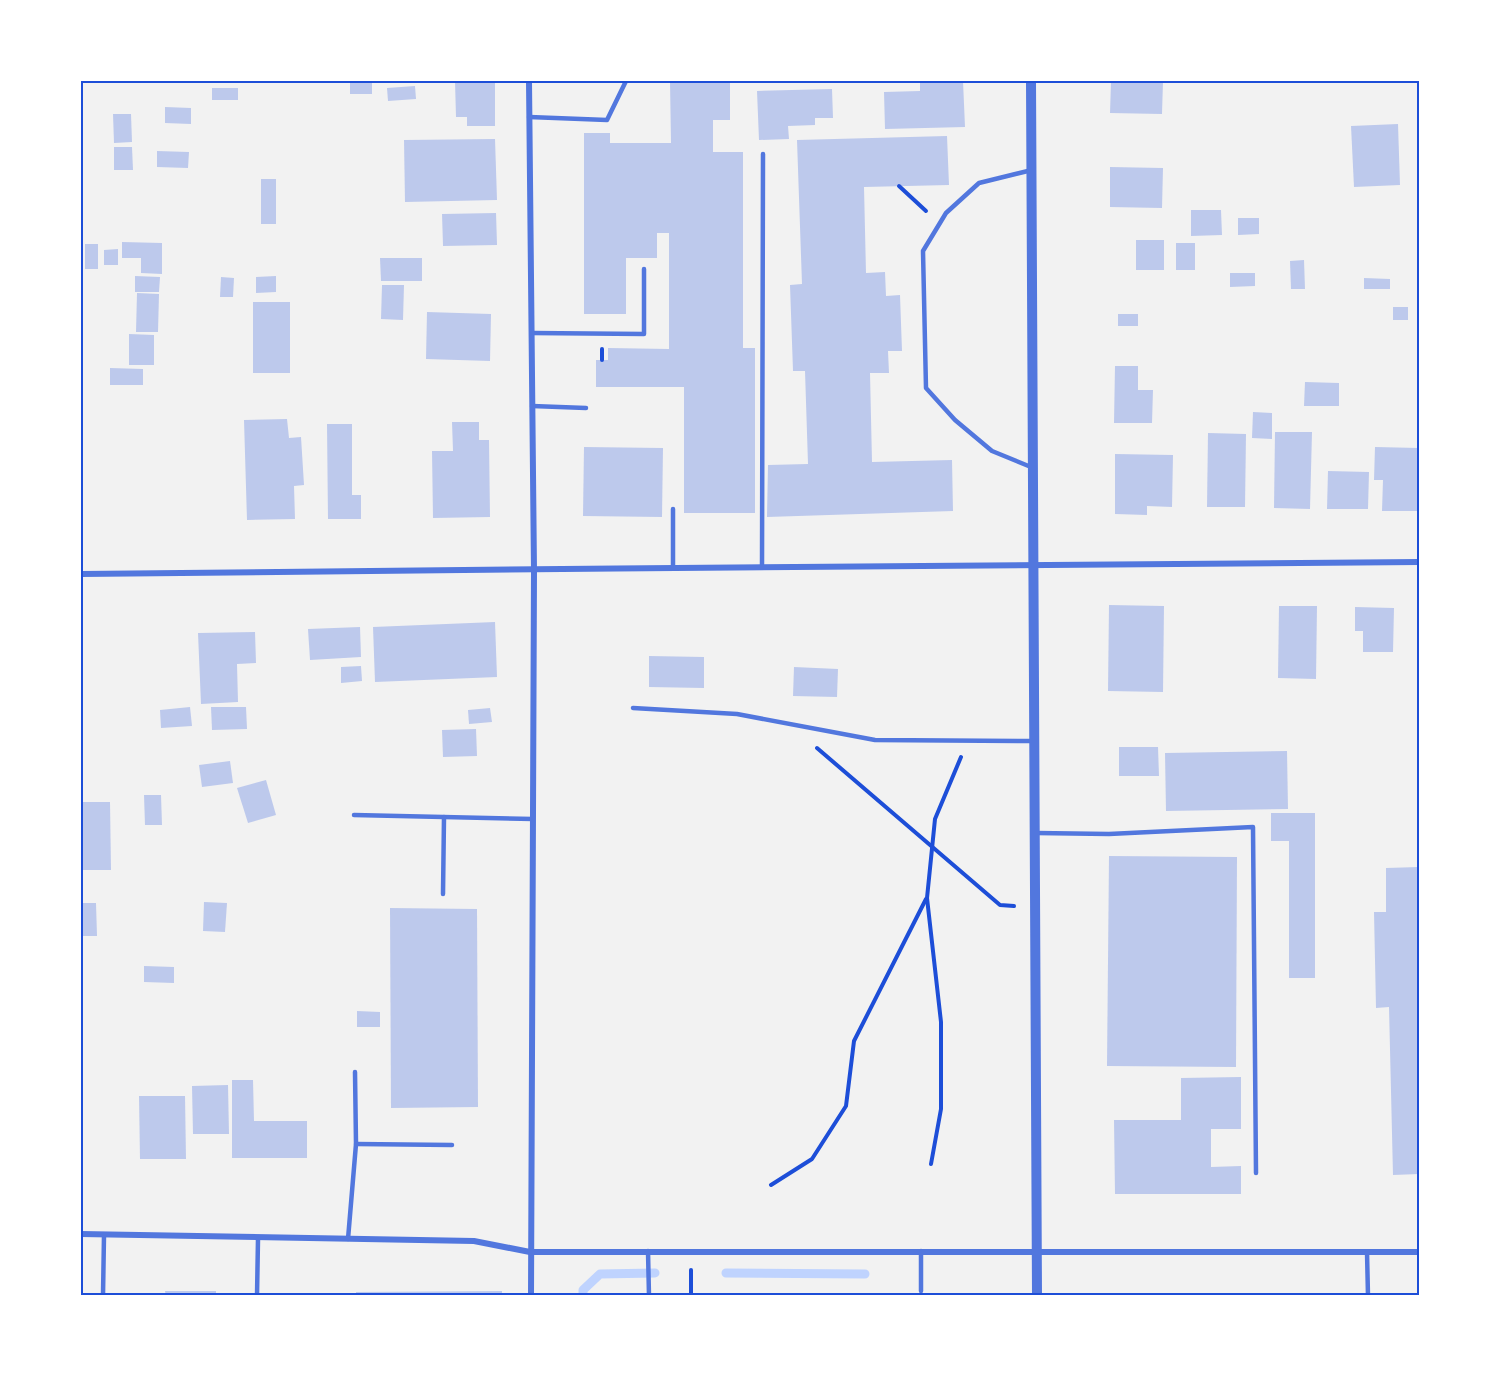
<svg xmlns="http://www.w3.org/2000/svg" width="1500" height="1377" viewBox="0 0 1500 1377" font-family="'Noto Serif',serif">
<rect width="100%" height="100%" fill="#f2f2f2"/>
<g fill="none" stroke-linecap="round" stroke-linejoin="round">
<g stroke="#bfd3fe" stroke-width="9">
<polyline points="726,1273 865,1274"/>
<polyline points="583,1296 583,1290 600,1274 655,1273"/>
</g>
</g>
<g fill="#bdc9ec">
<polygon points="372,81 372,94 350,94 350,82"/>
<polygon points="455,81 495,81 495,126 467,126 467,117 456,117"/>
<polygon points="670,81 730,81 730,120 713,120 713,152 743,152 743,348 755,348 755,513 684,513 684,387 596,387 596,360 608,360 608,348 669,349 669,233 657,233 657,258 626,258 626,314 584,314 584,133 610,133 610,143 671,143"/>
<polygon points="920,81 963,81 965,127 885,129 884,92 920,91"/>
<polygon points="1111,81 1163,81 1162,114 1110,113"/>
<polygon points="415,86 416,99 388,101 387,88"/>
<rect x="212" y="88" width="26" height="12"/>
<polygon points="832,89 833,118 815,118 815,125 788,126 789,139 759,140 757,91"/>
<polygon points="165,107 191,108 191,124 165,123"/>
<polygon points="113,114 131,114 132,142 114,143"/>
<polygon points="1398,124 1400,185 1354,187 1351,126"/>
<polygon points="947,136 949,185 864,187 866,273 885,272 886,296 900,295 902,351 888,351 889,373 870,373 872,462 952,460 953,511 767,517 768,465 808,464 805,371 793,371 790,285 802,284 797,140"/>
<polygon points="495,139 497,200 405,202 404,140"/>
<polygon points="114,147 132,147 133,170 114,170"/>
<polygon points="157,151 189,152 188,168 157,167"/>
<polygon points="1110,167 1163,168 1162,208 1110,207"/>
<rect x="261" y="179" width="15" height="45"/>
<polygon points="1191,210 1221,210 1222,235 1191,236"/>
<polygon points="496,213 497,245 443,246 442,214"/>
<polygon points="1238,218 1259,218 1259,234 1238,235"/>
<rect x="1136" y="240" width="28" height="30"/>
<polygon points="122,242 162,243 162,274 141,273 141,258 122,258"/>
<rect x="1176" y="243" width="19" height="27"/>
<rect x="85" y="244" width="13" height="25"/>
<polygon points="118,249 118,265 104,265 104,250"/>
<polygon points="380,258 422,258 422,281 381,281"/>
<polygon points="1304,260 1305,289 1291,289 1290,261"/>
<polygon points="1230,273 1255,273 1255,286 1230,287"/>
<polygon points="135,276 160,277 159,292 135,292"/>
<polygon points="276,276 276,292 256,293 256,277"/>
<polygon points="221,277 234,278 233,297 220,297"/>
<polygon points="1364,278 1390,279 1390,289 1364,289"/>
<polygon points="382,285 404,285 403,320 381,319"/>
<polygon points="137,293 159,294 158,332 136,332"/>
<rect x="253" y="302" width="37" height="71"/>
<rect x="1393" y="307" width="15" height="13"/>
<polygon points="427,312 491,314 490,361 426,359"/>
<rect x="1118" y="314" width="20" height="12"/>
<polygon points="129,334 154,335 154,365 129,365"/>
<polygon points="1115,366 1138,366 1138,390 1153,390 1152,423 1114,423"/>
<polygon points="110,368 143,369 143,385 110,385"/>
<polygon points="1305,382 1339,383 1339,406 1304,406"/>
<polygon points="1253,412 1272,413 1272,439 1252,438"/>
<polygon points="287,419 289,438 301,437 304,485 294,486 295,519 247,520 244,420"/>
<polygon points="452,422 479,422 479,440 489,440 490,517 433,518 432,451 453,451"/>
<polygon points="327,424 352,424 352,495 361,495 361,519 328,519"/>
<polygon points="1275,432 1312,432 1310,509 1274,508"/>
<polygon points="1208,433 1246,434 1245,507 1207,507"/>
<polygon points="584,447 663,448 662,517 583,516"/>
<polygon points="1375,447 1419,448 1419,511 1382,511 1383,480 1374,480"/>
<polygon points="1115,454 1173,455 1172,507 1147,506 1147,515 1115,514"/>
<polygon points="1328,471 1369,472 1368,509 1327,509"/>
<polygon points="1109,605 1164,606 1163,692 1108,691"/>
<polygon points="1279,606 1317,606 1316,679 1278,678"/>
<polygon points="1355,607 1394,608 1393,652 1363,652 1363,631 1355,631"/>
<polygon points="495,622 497,677 375,682 373,627"/>
<polygon points="360,627 361,657 310,660 308,629"/>
<polygon points="255,632 256,663 237,664 238,702 201,704 198,633"/>
<polygon points="649,656 704,657 704,688 649,687"/>
<polygon points="361,666 362,681 341,683 341,667"/>
<polygon points="794,667 838,669 837,697 793,696"/>
<polygon points="190,707 192,726 161,728 160,710"/>
<polygon points="211,707 246,707 247,729 212,730"/>
<polygon points="490,708 492,722 469,724 468,710"/>
<polygon points="476,729 477,756 443,757 442,730"/>
<polygon points="1119,747 1158,747 1159,776 1119,776"/>
<polygon points="1287,751 1288,809 1166,811 1165,753"/>
<polygon points="230,761 233,783 202,787 199,765"/>
<polygon points="266,780 276,815 248,823 237,788"/>
<polygon points="144,795 161,795 162,825 145,825"/>
<polygon points="81,802 110,802 111,870 81,870"/>
<polygon points="1271,813 1315,813 1315,978 1289,978 1289,841 1271,841"/>
<polygon points="1109,856 1237,857 1236,1067 1107,1066"/>
<polygon points="1419,867 1419,1174 1393,1175 1389,1007 1376,1008 1374,912 1386,912 1386,868"/>
<polygon points="204,902 227,903 225,932 203,931"/>
<polygon points="81,903 96,903 97,936 81,936"/>
<polygon points="390,908 477,909 478,1107 391,1108"/>
<polygon points="144,966 174,967 174,983 144,982"/>
<polygon points="357,1011 380,1012 380,1027 357,1027"/>
<polygon points="1241,1077 1241,1129 1211,1129 1211,1167 1241,1166 1241,1194 1115,1194 1114,1120 1181,1120 1181,1078"/>
<polygon points="232,1080 253,1080 254,1121 307,1121 307,1158 232,1158"/>
<polygon points="228,1085 229,1134 193,1134 192,1086"/>
<polygon points="139,1096 185,1096 186,1159 140,1159"/>
<polygon points="165,1291 216,1291 216,1296 166,1296"/>
<polygon points="502,1291 502,1296 356,1296 356,1292"/>
</g>
<g fill="none" stroke-linecap="round" stroke-linejoin="round">
<g stroke="#1d4ed8" stroke-width="4">
<polyline points="899,186 926,211"/>
<polyline points="602,360 602,349"/>
<polyline points="817,748 1000,905 1014,906"/>
<polyline points="931,1164 941,1109 941,1022 927,898 935,819 961,757"/>
<polyline points="771,1185 812,1159 846,1106 854,1041 926,899"/>
<polyline points="691,1296 691,1270"/>
</g>
<g stroke="#5277de" stroke-width="4.5">
<polyline points="529,117 607,120 626,81"/>
<polyline points="532,333 644,334 644,269"/>
<polyline points="532,406 586,408"/>
<polyline points="1031,467 992,451 955,420 926,388 923,251 946,213 979,183 1032,170"/>
<polyline points="762,566 763,154"/>
<polyline points="673,568 673,509"/>
<polyline points="633,708 737,714 875,740 1033,741"/>
<polyline points="354,815 533,819"/>
<polyline points="1036,833 1109,834 1253,827 1256,1173"/>
<polyline points="443,894 444,817"/>
<polyline points="356,1144 452,1145"/>
<polyline points="348,1239 356,1144 355,1072"/>
<polyline points="648,1251 649,1296"/>
<polyline points="921,1251 921,1291"/>
<polyline points="1367,1252 1368,1296"/>
<polyline points="103,1296 104,1235"/>
<polyline points="257,1296 258,1239"/>
</g>
<g stroke="#5277de" stroke-width="6">
<polyline points="529,81 534,571 531,1296"/>
<path d="M81,574C527,571 973,562 1419,562"/>
<polyline points="81,1234 474,1241 530,1252 1419,1252"/>
</g>
<polyline stroke="#5277de" stroke-width="10" points="1031,81 1037,1296"/>
</g>
<rect width="1500" height="1377" fill="none" stroke="#ffffff" stroke-width="165"/>
<rect x="82" y="82" width="1336" height="1212" fill="none" stroke="#1d4ed8" stroke-width="2"/>
</svg>
